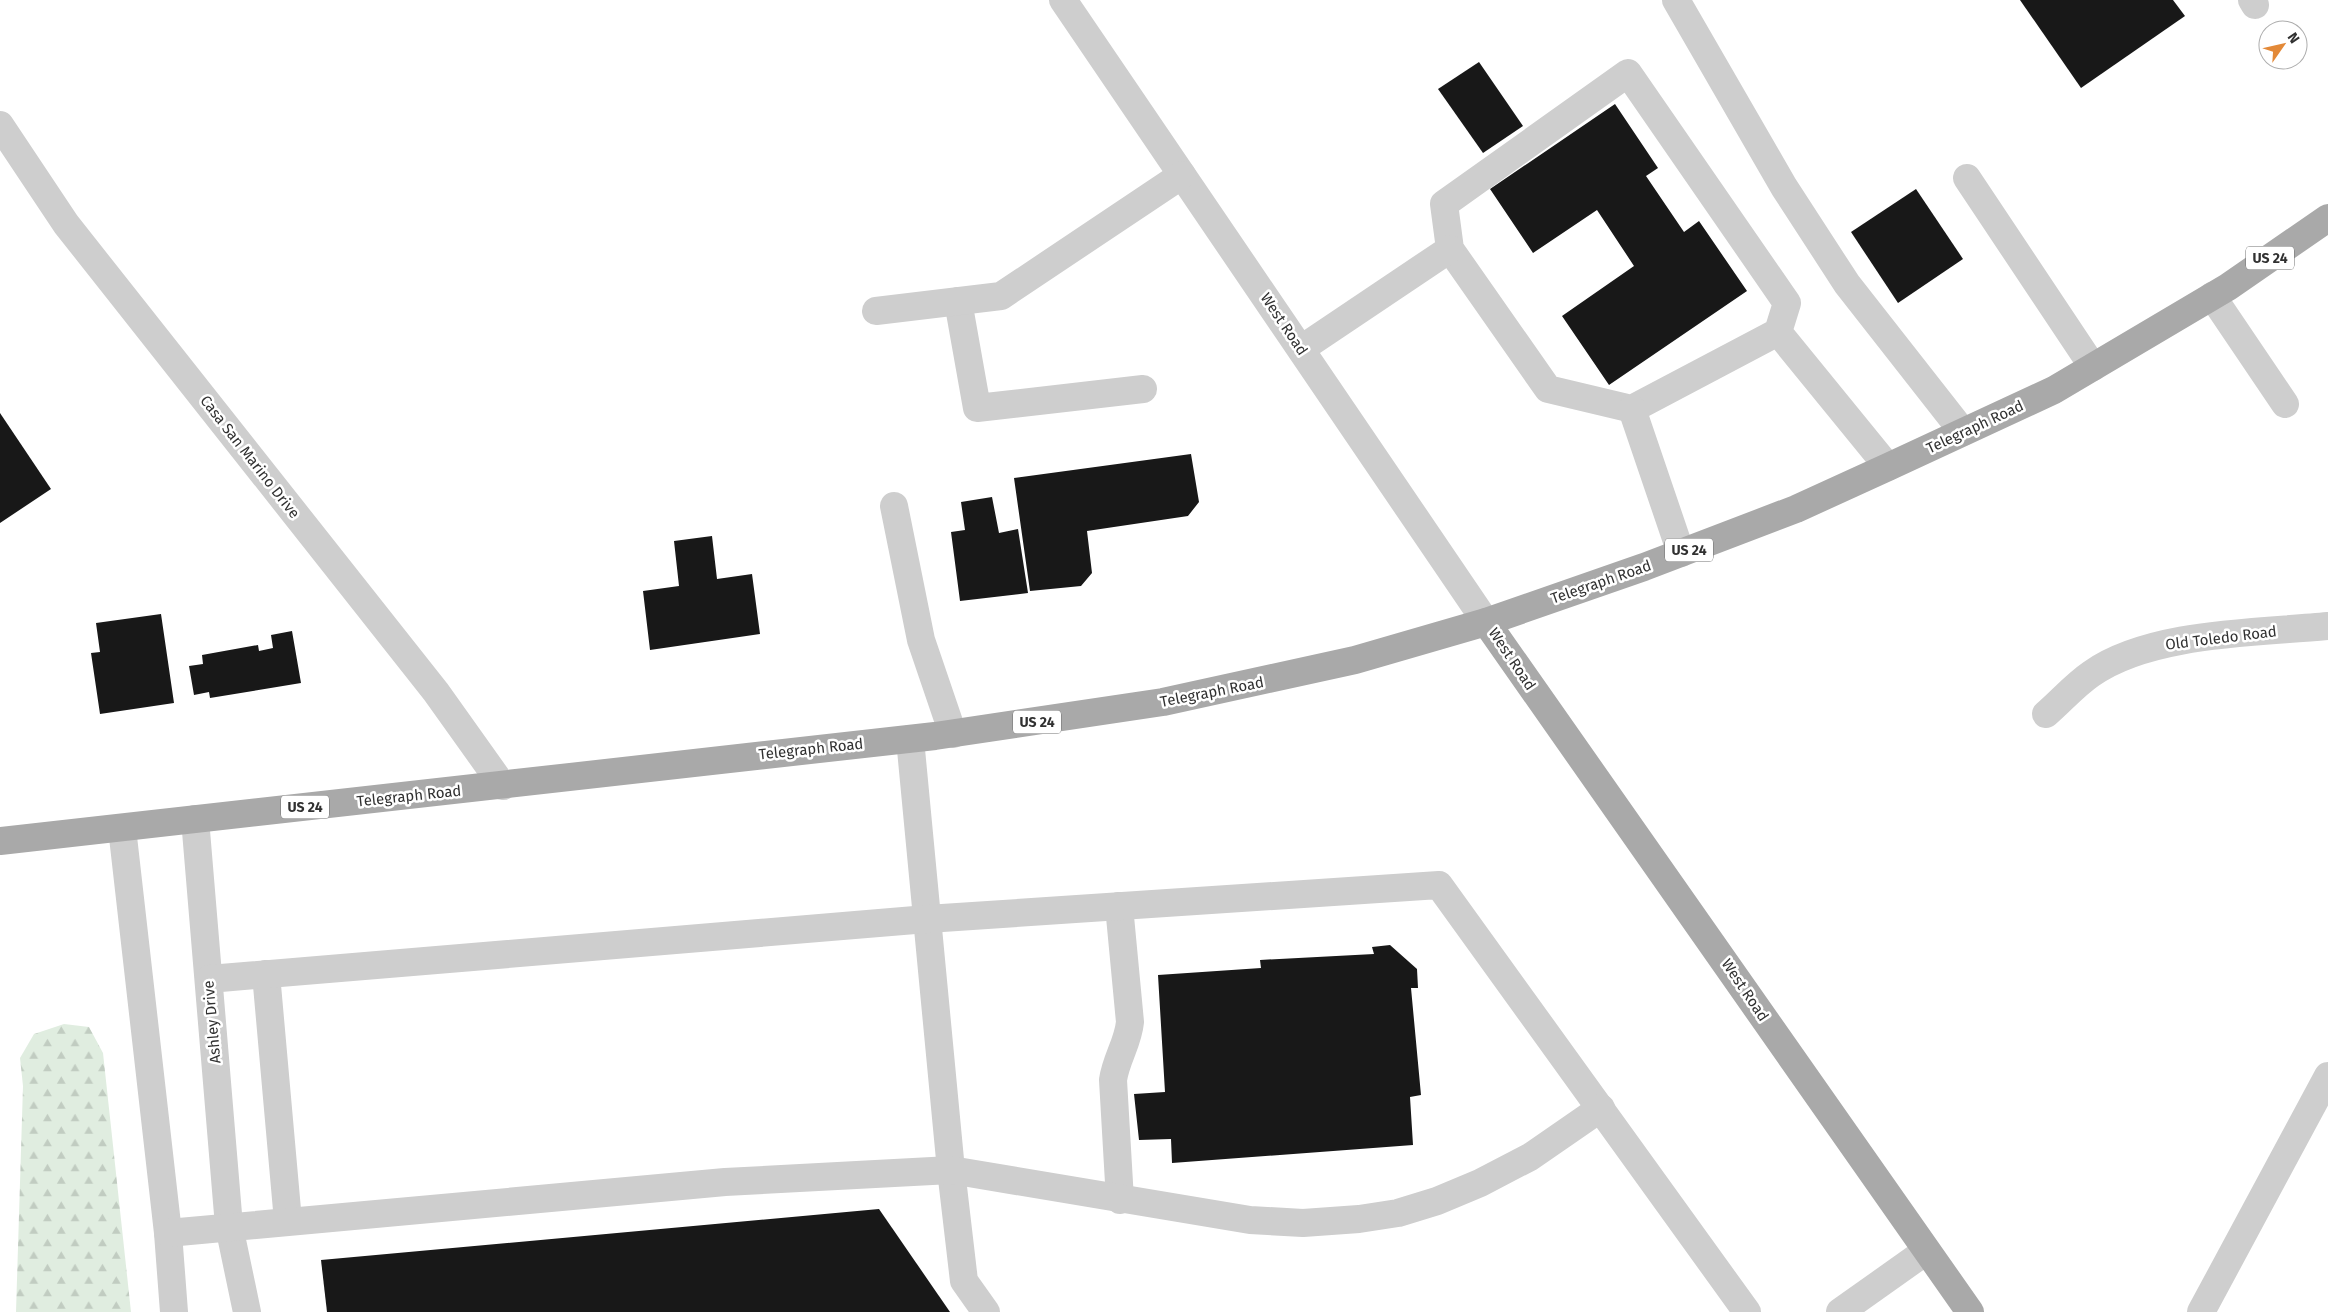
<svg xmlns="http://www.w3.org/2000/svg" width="2328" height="1312" viewBox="0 0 2328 1312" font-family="'Fira Sans',sans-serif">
<defs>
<pattern id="forest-firs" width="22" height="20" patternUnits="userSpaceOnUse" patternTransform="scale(1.25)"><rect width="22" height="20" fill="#e0ede0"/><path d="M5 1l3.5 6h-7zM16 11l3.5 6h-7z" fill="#c1ccc1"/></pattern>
</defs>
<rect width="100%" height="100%" fill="#fff"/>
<polygon fill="url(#forest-firs)" points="64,1024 89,1027 103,1053 131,1312 16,1312 23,1086 20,1058 34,1034"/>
<g fill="#181818">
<polygon points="2020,0 2173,0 2185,16 2081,88"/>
<polygon points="1479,62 1523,126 1483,153 1438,89"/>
<polygon points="1615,104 1658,168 1646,176 1684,232 1699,221 1747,291 1609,385 1562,316 1634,266 1597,210 1533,253 1490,189"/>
<polygon points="1916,189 1963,259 1898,303 1851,232"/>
<polygon points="0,413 51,489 0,523"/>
<polygon points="1191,454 1199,502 1188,516 1087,531 1092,573 1081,586 1030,591 1014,478"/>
<polygon points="992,497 999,533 1018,529 1028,593 960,601 951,532 965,530 961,502"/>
<polygon points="712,536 717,579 752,574 760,634 650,650 643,591 679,586 674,541"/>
<polygon points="161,614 174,703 100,714 91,653 100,652 96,623"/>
<polygon points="292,631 301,683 210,698 209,692 194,695 189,666 203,664 202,655 258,645 259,651 273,648 271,635"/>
<polygon points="1390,945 1417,969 1418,988 1411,988 1421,1095 1410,1097 1413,1145 1172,1163 1171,1139 1139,1140 1134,1094 1165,1092 1158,975 1261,968 1260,960 1374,954 1372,947"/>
<polygon points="879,1209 950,1312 327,1312 321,1260"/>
</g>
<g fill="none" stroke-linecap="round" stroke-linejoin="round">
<g stroke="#cecece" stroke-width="28">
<polyline points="1063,0 1486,622"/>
<polyline points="1676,0 1784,187 1847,284 1963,432"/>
<polyline points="2252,0 2255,5"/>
<polyline points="0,125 66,224 436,692 503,786"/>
<polyline points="1967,178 2093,367"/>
<polyline points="2212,296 2285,404"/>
<polyline points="958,301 977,408 1143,389"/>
<polyline points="876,311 1001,296 1182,175"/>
<polyline points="1778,332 1787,303 1628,73 1444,204 1450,249 1548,389 1632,409 1778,332 1888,467"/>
<polyline points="1301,349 1450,249"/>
<polyline points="1632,409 1681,553"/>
<polyline points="894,506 921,640 953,734"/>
<path d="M2046,714C2061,701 2075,685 2091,674C2150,632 2257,633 2328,626"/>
<polyline points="910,739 951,1170 964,1281 986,1312"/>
<polyline points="195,819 229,1226 247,1312"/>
<polyline points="122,828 168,1233 174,1312"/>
<path d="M1119,906L1130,1022C1128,1043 1116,1059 1113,1080L1120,1200"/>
<polyline points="266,974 288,1221"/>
<polyline points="209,979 927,919 1439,885 1747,1312"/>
<polyline points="168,1233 725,1182 951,1170 1250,1220 1303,1223 1359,1219 1398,1213 1437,1201 1480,1183 1530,1157 1601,1108"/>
<polyline points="1840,1312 1926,1251"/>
<polyline points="2201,1312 2328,1076"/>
</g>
<g stroke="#a9a9a9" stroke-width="28">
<polyline points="1486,622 1970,1312"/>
<polyline points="0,841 935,736 1163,702 1355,660 1486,622 1644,567 1796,509 1888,467 2054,390 2228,287 2328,218"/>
</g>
</g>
<g text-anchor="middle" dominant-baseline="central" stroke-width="5" stroke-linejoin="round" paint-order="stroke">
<g fill="#fff" stroke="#6f6f6f" stroke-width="1">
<rect x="2246" y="246.5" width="48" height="23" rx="4"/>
<rect x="1665" y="538.5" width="48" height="23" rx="4"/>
<rect x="1013" y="710.5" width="48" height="23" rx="4"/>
<rect x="281" y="795.5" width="48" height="23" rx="4"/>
</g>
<g font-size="14" font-weight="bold" fill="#313131">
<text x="2270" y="258">US 24</text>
<text x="1689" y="550">US 24</text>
<text x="1037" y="722">US 24</text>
<text x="305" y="807">US 24</text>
</g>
<g font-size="15" fill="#313131" stroke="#fff">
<text transform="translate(1284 324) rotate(56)">West Road</text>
<text transform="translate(1975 427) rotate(-25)">Telegraph Road</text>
<text transform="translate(250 457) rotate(52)">Casa San Marino Drive</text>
<text transform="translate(1601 582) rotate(-19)">Telegraph Road</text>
<text transform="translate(2221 638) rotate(-7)">Old Toledo Road</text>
<text transform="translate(1512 659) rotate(56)">West Road</text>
<text transform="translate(1212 692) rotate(-11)">Telegraph Road</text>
<text transform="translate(811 749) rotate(-6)">Telegraph Road</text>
<text transform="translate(409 796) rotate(-6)">Telegraph Road</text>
<text transform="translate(1745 990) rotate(56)">West Road</text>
<text transform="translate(212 1022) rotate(-95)">Ashley Drive</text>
</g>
</g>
<g transform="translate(2283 45) rotate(56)"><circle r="24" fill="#ffffff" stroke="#adadad"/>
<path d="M0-4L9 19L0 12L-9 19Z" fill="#e38938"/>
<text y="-8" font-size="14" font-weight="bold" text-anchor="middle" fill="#313131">N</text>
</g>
</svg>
